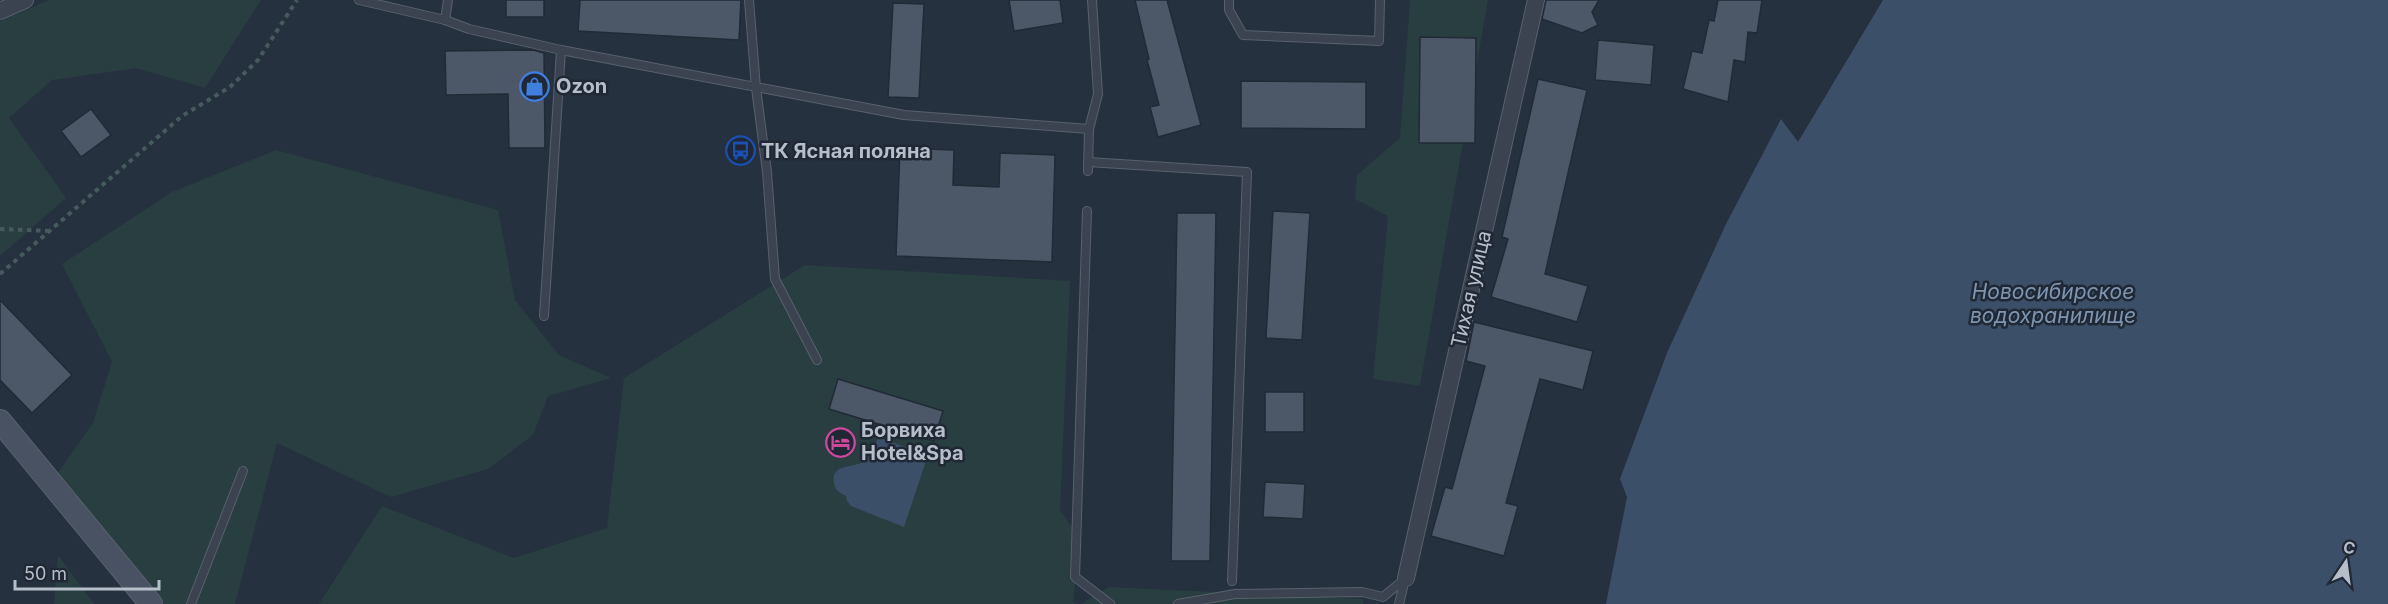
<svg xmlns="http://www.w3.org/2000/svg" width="2388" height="604" viewBox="0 0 2388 604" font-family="Inter,sans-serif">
<rect width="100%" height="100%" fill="#26313f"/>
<g fill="#283e40">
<polygon points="49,0 261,0 205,88 136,68 52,80 9,118 66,198 0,256 0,21"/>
<polygon points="1410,0 1488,0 1420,386 1373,379 1388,216 1355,199 1357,175 1400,138"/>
<polygon points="276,150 498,210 515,300 559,355 611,378 548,396 533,435 488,469 391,497 277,443 235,604 164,604 57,474 93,423 112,362 62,264 172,192"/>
<polygon points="805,265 1070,281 1060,510 1080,538 1073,602 1078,604 319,604 382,506 514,558 607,528 624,378"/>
<polygon points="58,555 94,604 54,604"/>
<polygon points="1109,587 1363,599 1363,604 1081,604"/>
</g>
<g fill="#3c4f68">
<polygon points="1883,0 2388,0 2388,604 1606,604 1627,497 1620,479 1667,353 1726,224 1781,119 1798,142"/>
<path d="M878,437L928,455L904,527L851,506L847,501L846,496C840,493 835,490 834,483C830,463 854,469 864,461C872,455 875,446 878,437Z"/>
</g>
<g fill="#4c5868" stroke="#212a36" stroke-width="1.5">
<rect x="506" y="0" width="38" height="17"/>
<polygon points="580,0 741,0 739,40 578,31"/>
<polygon points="1009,0 1060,0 1063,23 1014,31"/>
<polygon points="1135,0 1167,0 1201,125 1158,137 1150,107 1159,105 1147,60 1149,59"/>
<polygon points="1546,0 1599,0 1592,12 1598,25 1582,33 1542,19"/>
<polygon points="1718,0 1762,0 1757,33 1748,32 1745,62 1734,60 1728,102 1683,89 1692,51 1702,53 1709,20 1714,21"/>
<polygon points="893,3 924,4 919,98 888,97"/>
<polygon points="1420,37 1476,38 1475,143 1419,143"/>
<polygon points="1598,40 1654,45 1651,85 1595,80"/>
<polygon points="533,50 544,53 545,148 509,148 508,94 446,95 445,51"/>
<polygon points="1538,79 1587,90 1545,274 1588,286 1577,322 1491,297 1508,239 1502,237"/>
<polygon points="1241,81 1366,82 1366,129 1241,128"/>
<polygon points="91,109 111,135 81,157 61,131"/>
<polygon points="900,148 954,150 953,185 999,187 1000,153 1055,155 1052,262 896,256"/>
<polygon points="1273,211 1310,213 1302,340 1266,338"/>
<polygon points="1177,213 1216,213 1210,561 1171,561"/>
<polygon points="0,300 72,375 32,413 0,380"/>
<polygon points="1474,322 1593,351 1583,390 1540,379 1506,503 1518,506 1504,556 1431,536 1445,487 1452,489 1485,366 1466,361"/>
<polygon points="838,379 943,411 934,441 829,409"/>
<rect x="1265" y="392" width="39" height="40"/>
<polygon points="1265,482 1305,484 1303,519 1263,517"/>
</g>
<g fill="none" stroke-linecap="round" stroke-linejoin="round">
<defs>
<g id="lane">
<polyline points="359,0 445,20 469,29 561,50 904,115 1089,129 1098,94 1092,0"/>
<polyline points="749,0 756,88 767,172 775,279 817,360"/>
<polyline points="1229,0 1229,10 1243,35 1379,41 1380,0"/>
<polyline points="445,20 448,0"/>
<polyline points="1088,162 1247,172 1232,581"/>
<polyline points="1088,171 1089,129"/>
<polyline points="1087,211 1075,577 1110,604"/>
<polyline points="544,316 561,50"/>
<polyline points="191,604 243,471"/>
<polyline points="1178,604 1235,594 1362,592 1383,597 1406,578"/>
<polyline points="1399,604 1405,579"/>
</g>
<g id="street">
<polyline points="0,11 25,0"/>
<polyline points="1406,578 1536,0"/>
</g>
<polyline id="secondary" points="0,421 151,604"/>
</defs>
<use href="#lane" stroke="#58616d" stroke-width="10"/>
<use href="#street" stroke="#58616d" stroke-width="18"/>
<use href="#secondary" stroke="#58616d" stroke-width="24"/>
<g stroke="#465b5d" stroke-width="4" stroke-dasharray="4.5 4.5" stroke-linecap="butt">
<polyline points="0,229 50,231"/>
<polyline points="0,274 182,116 230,87 258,60 297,0"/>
</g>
<use href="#lane" stroke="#3a434f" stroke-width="8"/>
<use href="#street" stroke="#3a434f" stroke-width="16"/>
<use href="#secondary" stroke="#485262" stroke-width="22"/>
</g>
<defs>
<symbol id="shop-ring" viewBox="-11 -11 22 22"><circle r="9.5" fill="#1f2834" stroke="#3f7fe0" stroke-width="1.5"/><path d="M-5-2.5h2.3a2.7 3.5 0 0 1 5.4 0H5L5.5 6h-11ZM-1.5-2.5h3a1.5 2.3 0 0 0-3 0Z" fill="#3f7fe0"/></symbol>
<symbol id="bus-ring" viewBox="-11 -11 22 22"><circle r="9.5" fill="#1f2834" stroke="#1a4fb4" stroke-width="1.5"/><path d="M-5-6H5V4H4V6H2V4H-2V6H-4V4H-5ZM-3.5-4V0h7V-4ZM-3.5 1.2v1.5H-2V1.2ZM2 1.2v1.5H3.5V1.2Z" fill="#1a4fb4"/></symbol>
<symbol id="hotel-ring" viewBox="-11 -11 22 22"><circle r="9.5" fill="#1f2834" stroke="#d1479c" stroke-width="1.5"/><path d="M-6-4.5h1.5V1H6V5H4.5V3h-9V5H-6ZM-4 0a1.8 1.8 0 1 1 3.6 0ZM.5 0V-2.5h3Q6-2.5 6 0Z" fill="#d1479c"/></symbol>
</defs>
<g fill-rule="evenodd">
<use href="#shop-ring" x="518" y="70" width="33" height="33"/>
<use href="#bus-ring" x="724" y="134" width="33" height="33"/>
<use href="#hotel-ring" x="824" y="426" width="33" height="33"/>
</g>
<g text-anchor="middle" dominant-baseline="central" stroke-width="5" stroke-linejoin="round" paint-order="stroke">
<g font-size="20" font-weight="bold" fill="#b6beca" stroke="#1f2834" text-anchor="start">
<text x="556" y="86">Ozon</text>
<text x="761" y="151">ТК Ясная поляна</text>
<text x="861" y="430">Борвиха<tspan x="861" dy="23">Hotel&amp;Spa</tspan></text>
</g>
<g font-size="20" fill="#b6beca" stroke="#1f2834">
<text transform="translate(1471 289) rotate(-77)">Тихая улица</text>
</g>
<g font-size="21" font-style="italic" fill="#7e95b1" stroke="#1f2834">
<text x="2053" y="291">Новосибирское<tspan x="2053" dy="24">водохранилище</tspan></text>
</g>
</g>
<g transform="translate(2346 562) rotate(13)" stroke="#1f2834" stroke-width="4.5" paint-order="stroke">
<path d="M0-4.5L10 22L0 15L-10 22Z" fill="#b6beca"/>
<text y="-9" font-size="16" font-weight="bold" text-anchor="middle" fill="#b6beca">С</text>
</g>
<path d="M15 580v9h144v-9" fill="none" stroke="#b6beca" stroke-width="3"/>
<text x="24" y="580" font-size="18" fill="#b6beca" stroke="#1f2834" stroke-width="4.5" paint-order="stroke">50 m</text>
</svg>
